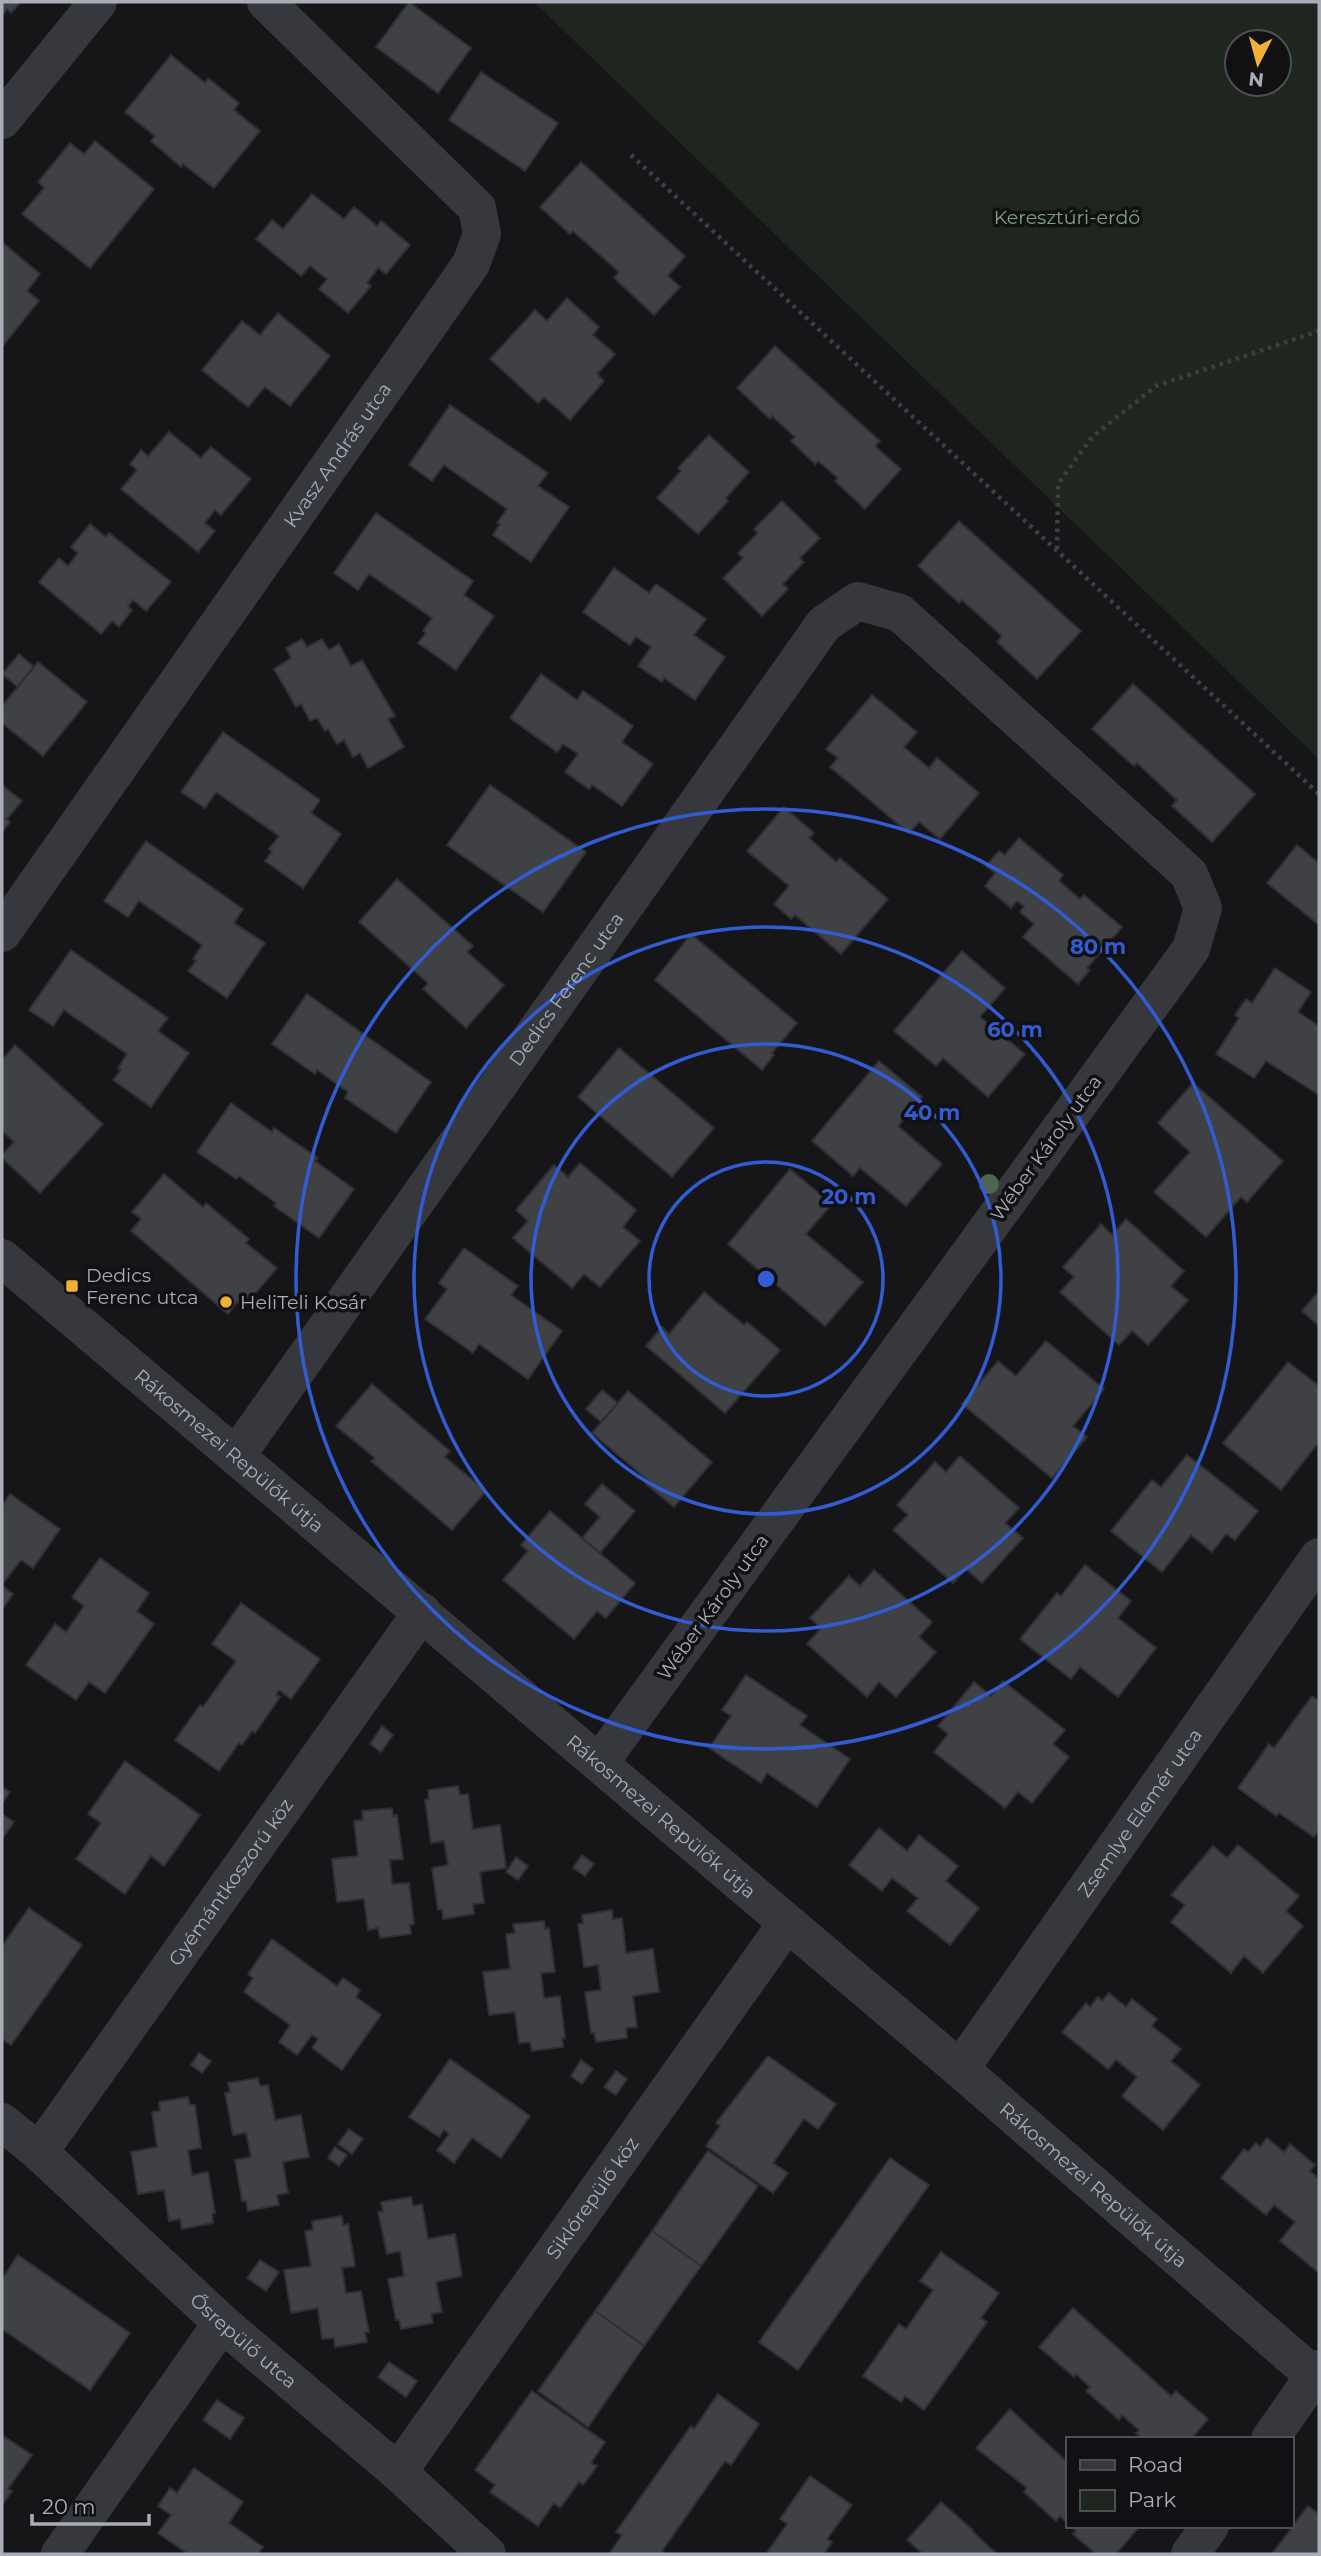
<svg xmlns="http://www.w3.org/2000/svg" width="1321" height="2556" viewBox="0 0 1321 2556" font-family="Montserrat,sans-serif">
<rect width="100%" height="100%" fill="#161618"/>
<path fill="#1e261f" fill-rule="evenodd" d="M534,2H1319V759ZM1237,42H1279V84H1237Z"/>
<g fill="#404145" stroke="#303034" stroke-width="2">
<polygon points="2,2 21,2 11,13 7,9 2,16"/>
<polygon points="409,2 471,48 438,93 376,47"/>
<polygon points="171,55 205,83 208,78 239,103 234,110 260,131 214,188 183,164 181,167 151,141 155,136 125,112"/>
<polygon points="481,72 558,123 525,171 449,120"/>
<polygon points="95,141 154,189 90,268 22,214 44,188 38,182 70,143 84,154"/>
<polygon points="581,162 685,256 668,276 680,287 654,315 614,278 619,272 573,231 570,234 540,207"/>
<polygon points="312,194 344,219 354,207 377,226 381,221 410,245 386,274 378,268 367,283 371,286 348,313 319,289 327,279 310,266 301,276 256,239 272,220 283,229"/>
<polygon points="2,242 40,274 27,291 39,301 2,347"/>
<polygon points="567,298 599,327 593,335 615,354 597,374 604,381 570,420 544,397 538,403 490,359 535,310 547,321"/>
<polygon points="278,313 330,356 290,406 265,387 248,407 202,370 242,321 260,335"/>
<polygon points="775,346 880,441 875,446 901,469 865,509 835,481 838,478 818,461 815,464 791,441 795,437 772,416 770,419 737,388"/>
<polygon points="450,405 548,473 538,486 569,507 531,562 493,535 500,524 497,523 507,509 444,465 432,481 409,465"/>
<polygon points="169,432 201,458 211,447 251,479 221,515 215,510 205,523 215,531 198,552 121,489 137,470 130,464 141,450 148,456"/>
<polygon points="709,435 749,472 726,498 728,501 698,534 657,498 681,471 678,468"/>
<polygon points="782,501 820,538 800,558 804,562 783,584 788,589 762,616 723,578 743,558 738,553 758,533 754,529"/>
<polygon points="376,513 473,581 464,595 494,616 456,670 418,643 426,633 423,631 432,618 369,574 358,590 334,573"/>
<polygon points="959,521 1081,631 1037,679 997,642 1002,636 962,600 959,603 918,566"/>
<polygon points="90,524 106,537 109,533 171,582 146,611 133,600 128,606 132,610 119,627 112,621 101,634 39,582 59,558 68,566 78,553 71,547"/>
<polygon points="614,568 649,593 656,584 706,619 694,635 725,657 695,700 664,678 662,682 638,666 651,647 636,637 630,645 583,612"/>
<polygon points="302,639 307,647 322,639 329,650 339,644 351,666 362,660 395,716 388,719 404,747 368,768 360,753 353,757 344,740 337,744 328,729 325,731 317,718 310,721 301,704 296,707 274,669 291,658 286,648"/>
<polygon points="19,654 34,667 18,687 2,674"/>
<polygon points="38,662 87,702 43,756 2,723 2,706"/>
<polygon points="541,674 577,700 583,691 633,726 622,742 653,764 622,806 592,785 589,789 565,772 578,754 563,744 557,752 510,718"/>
<polygon points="1133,684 1255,794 1212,842 1172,806 1177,800 1137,763 1134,766 1092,729"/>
<polygon points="872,695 917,732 904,747 929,768 937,758 979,793 940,839 919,822 909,833 830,767 838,758 826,749"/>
<polygon points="223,732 320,800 311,813 341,834 303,888 265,861 272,851 269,849 279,836 216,792 205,808 181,792"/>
<polygon points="2,785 22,801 7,819 10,822 2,832"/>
<polygon points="490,785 586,852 543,912 447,845"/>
<polygon points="784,807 814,833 809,838 836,862 840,858 888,899 841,954 795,915 791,919 774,904 789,886 747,851"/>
<polygon points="1019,838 1063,875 1059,881 1080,899 1084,895 1122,927 1087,968 1090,970 1078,984 1023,937 1034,924 1020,912 1024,906 1017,901 1011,908 985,886 995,873 986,866 999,851 1005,855"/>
<polygon points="146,841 243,909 234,923 265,943 227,998 188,971 196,961 193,959 202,945 139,901 128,917 104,901"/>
<polygon points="1297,845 1319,863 1319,925 1267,883"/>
<polygon points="397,879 473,946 467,952 504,985 466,1028 423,989 428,983 359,922"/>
<polygon points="691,934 797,1023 772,1053 774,1055 762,1070 655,980"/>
<polygon points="71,950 168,1018 158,1031 189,1053 151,1107 113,1080 121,1070 118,1068 127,1054 64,1010 53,1026 29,1010"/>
<polygon points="962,951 1005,988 980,1017 1025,1054 988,1097 943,1058 936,1066 894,1031"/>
<polygon points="1275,968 1311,992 1298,1012 1319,1026 1319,1095 1266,1061 1254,1078 1216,1054 1239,1018 1235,1015 1246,999 1252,1003"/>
<polygon points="307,994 431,1082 396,1133 345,1098 348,1092 317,1070 315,1074 272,1044"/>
<polygon points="15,1045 103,1124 40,1193 2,1158 2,1155 14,1142 2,1131 2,1060"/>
<polygon points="619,1048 714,1128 672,1177 578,1097"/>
<polygon points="879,1061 922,1097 898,1126 942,1164 906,1206 860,1168 853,1176 812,1141"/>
<polygon points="1193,1083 1283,1161 1247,1202 1241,1197 1206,1237 1154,1192 1190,1152 1158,1123"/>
<polygon points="231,1103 272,1132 274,1128 318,1158 315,1161 354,1189 319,1238 274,1206 276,1203 239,1176 236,1179 197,1152"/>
<polygon points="580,1163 636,1210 623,1227 640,1241 600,1287 584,1274 572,1288 513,1238 528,1221 516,1210 554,1165 568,1177"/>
<polygon points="790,1169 832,1204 806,1234 863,1282 825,1326 728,1244"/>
<polygon points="164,1174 203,1207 206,1203 249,1239 246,1243 277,1268 243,1308 237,1302 228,1314 131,1231 141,1219 132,1212"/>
<polygon points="1126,1219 1184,1271 1171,1286 1188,1300 1148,1345 1132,1331 1119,1345 1060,1292 1074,1277 1063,1267 1101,1224 1112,1235"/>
<polygon points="464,1248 518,1286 511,1295 562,1331 528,1379 479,1344 473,1353 425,1319 447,1289 439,1283"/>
<polygon points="1319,1291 1319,1326 1302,1311"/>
<polygon points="704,1292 744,1325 747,1322 780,1350 725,1413 646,1346 662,1327 669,1334"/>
<polygon points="1046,1341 1104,1389 1073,1426 1087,1437 1052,1478 962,1404 998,1361 1016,1376"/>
<polygon points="1288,1362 1319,1386 1319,1442 1281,1490 1223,1443"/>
<polygon points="372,1384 450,1451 445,1457 486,1491 452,1530 371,1461 375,1458 336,1426"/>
<polygon points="602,1390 618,1403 601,1422 586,1409"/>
<polygon points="628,1391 712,1462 674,1507 646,1484 649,1481 592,1433"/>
<polygon points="1187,1455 1258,1511 1235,1540 1226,1534 1212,1552 1191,1535 1162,1572 1111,1531 1152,1480 1161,1487"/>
<polygon points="960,1456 1019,1508 1005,1523 1023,1538 982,1583 966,1569 953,1583 893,1530 908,1515 897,1505 935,1462 946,1472"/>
<polygon points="602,1484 635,1511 600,1553 582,1538 600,1517 585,1504"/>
<polygon points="10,1494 60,1529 33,1568 21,1560 2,1585 13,1594 2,1610 2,1506"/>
<polygon points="550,1511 635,1583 606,1618 597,1611 574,1639 503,1580 528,1551 521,1545"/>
<polygon points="100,1558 149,1593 137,1611 154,1624 105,1693 89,1682 76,1700 26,1665 55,1624 66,1632 84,1606 72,1597"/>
<polygon points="1085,1565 1131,1601 1118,1618 1156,1648 1118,1697 1080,1667 1071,1679 1020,1639 1057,1593 1061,1596"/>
<polygon points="874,1570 932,1622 919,1637 936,1652 896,1697 879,1682 867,1697 807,1644 821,1628 810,1618 849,1576 860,1586"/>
<polygon points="241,1603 320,1659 291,1699 279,1690 276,1695 280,1697 255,1733 252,1731 242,1745 239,1743 219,1771 175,1740 200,1705 203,1707 236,1661 212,1644"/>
<polygon points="746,1675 807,1716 800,1725 850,1759 817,1807 767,1773 761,1783 709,1748 731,1716 722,1710"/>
<polygon points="1003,1681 1065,1730 1053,1744 1069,1757 1032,1803 1018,1792 1005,1808 934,1752 948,1734 938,1726 974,1682 991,1696"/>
<polygon points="1312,1696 1319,1701 1319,1830 1314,1837 1279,1813 1276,1816 1238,1788 1269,1744 1274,1748"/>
<polygon points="382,1726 393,1735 381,1752 370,1744"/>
<polygon points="125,1761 200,1815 164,1866 151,1856 125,1894 76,1859 101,1823 88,1814"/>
<polygon points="458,1786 460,1795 468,1794 473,1829 500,1825 506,1868 480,1872 484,1903 473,1904 474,1914 443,1919 442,1909 438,1910 432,1868 448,1865 444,1841 431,1843 425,1800 429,1799 428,1790"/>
<polygon points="2,1787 10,1792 2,1803"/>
<polygon points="392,1808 393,1816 397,1815 403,1859 390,1860 392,1884 409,1883 414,1924 410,1925 411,1934 380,1938 378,1928 368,1930 364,1899 337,1902 332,1859 358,1856 354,1821 363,1820 362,1811"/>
<polygon points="2,1814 14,1822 2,1839"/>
<polygon points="879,1828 907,1851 919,1835 958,1866 946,1881 979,1908 950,1945 907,1911 918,1898 892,1878 882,1891 849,1865"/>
<polygon points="1238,1845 1299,1896 1286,1911 1303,1926 1263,1973 1244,1956 1231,1973 1171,1922 1185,1905 1171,1895 1213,1846 1227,1858"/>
<polygon points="582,1855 594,1864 585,1876 573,1868"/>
<polygon points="516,1857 528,1866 518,1880 506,1872"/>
<polygon points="29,1908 82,1945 11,2045 2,2039 2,1946"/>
<polygon points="612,1910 613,1919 622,1918 626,1953 653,1949 659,1992 633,1996 637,2027 626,2028 627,2038 596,2042 594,2033 591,2033 585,1992 601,1990 598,1965 584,1967 578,1924 583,1923 582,1915"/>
<polygon points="544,1921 545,1929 549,1928 555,1972 541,1973 544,1998 560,1996 565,2038 562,2038 563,2047 532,2051 530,2042 519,2043 515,2012 489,2015 483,1972 510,1969 506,1934 515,1933 513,1924"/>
<polygon points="272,1939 337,1986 343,1978 360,1990 356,1997 381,2015 342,2070 312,2048 318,2039 312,2035 297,2055 279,2042 290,2025 244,1992 253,1978 248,1974"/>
<polygon points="1109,1993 1126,2007 1132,1999 1157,2019 1152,2026 1181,2049 1171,2061 1200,2085 1163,2130 1122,2096 1137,2077 1116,2060 1108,2069 1062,2032 1086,2003 1090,2007 1098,1997 1102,2001"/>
<polygon points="199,2053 211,2061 202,2073 191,2065"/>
<polygon points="768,2056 836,2104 818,2129 804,2119 773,2163 788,2173 773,2193 706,2146 720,2126 716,2123"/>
<polygon points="450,2059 530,2116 501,2158 472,2138 454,2163 437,2150 449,2134 444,2130 439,2137 409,2117"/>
<polygon points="581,2060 593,2069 582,2084 571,2076"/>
<polygon points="616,2071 627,2079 616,2095 604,2087"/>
<polygon points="258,2078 260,2086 268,2085 275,2120 301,2115 309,2157 283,2162 288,2193 277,2195 279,2205 248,2211 246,2201 242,2201 235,2160 251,2157 246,2133 233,2135 225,2093 230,2092 228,2083"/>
<polygon points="188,2097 190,2105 195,2105 201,2148 188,2150 192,2175 208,2172 215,2213 212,2214 213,2223 182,2229 180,2219 169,2221 164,2190 138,2194 131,2152 157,2147 152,2112 160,2111 159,2102"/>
<polygon points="349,2129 363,2139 352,2154 338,2144"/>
<polygon points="1267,2138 1284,2152 1290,2144 1315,2165 1310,2171 1319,2179 1319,2273 1280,2241 1295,2222 1274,2205 1266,2215 1221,2178 1244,2149 1248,2152 1256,2143 1260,2147"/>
<polygon points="335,2147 347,2155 339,2166 328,2158"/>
<polygon points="708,2151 758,2186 701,2266 652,2231"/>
<polygon points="890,2158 929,2185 798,2370 759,2342"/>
<polygon points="411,2197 413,2206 422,2204 428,2239 455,2234 462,2276 436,2282 442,2312 431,2314 433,2323 401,2329 399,2320 396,2320 388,2279 404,2276 400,2251 387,2254 378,2212 383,2211 381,2202"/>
<polygon points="342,2216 343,2225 348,2224 355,2266 342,2268 346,2293 361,2291 369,2332 365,2332 367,2342 335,2347 334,2338 322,2339 318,2308 291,2313 284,2270 311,2266 305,2231 313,2230 312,2221"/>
<polygon points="652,2231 701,2266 644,2346 595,2311"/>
<polygon points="941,2252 999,2293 981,2318 987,2322 924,2410 905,2396 901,2402 863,2376 899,2324 906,2329 933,2290 920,2281"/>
<polygon points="18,2255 130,2333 90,2390 2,2329 2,2279"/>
<polygon points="260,2260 279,2272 266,2291 247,2278"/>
<polygon points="1073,2308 1171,2396 1176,2391 1208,2419 1191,2439 1142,2439 1136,2433 1139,2430 1122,2415 1119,2420 1086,2391 1090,2387 1076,2374 1074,2377 1039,2347"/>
<polygon points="595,2311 644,2346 588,2427 538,2391"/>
<polygon points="389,2362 417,2381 406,2397 378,2377"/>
<polygon points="532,2391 605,2442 591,2463 597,2466 583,2485 579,2482 560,2508 554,2503 538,2526 490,2492 495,2485 475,2470"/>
<polygon points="718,2394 759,2424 731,2465 725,2461 662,2551 667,2554 609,2554 622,2535 616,2532 691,2426 694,2429"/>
<polygon points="217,2400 244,2418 230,2439 203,2420"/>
<polygon points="1010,2409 1067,2462 1067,2523 1060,2516 1056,2521 1024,2492 1027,2488 976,2448"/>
<polygon points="2,2435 32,2455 8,2489 12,2491 2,2505"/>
<polygon points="194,2468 243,2502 229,2523 263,2547 258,2554 188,2554 158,2533 171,2515 158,2506 170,2488 177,2493"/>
<polygon points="810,2476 852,2505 827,2539 832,2542 824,2554 766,2554 787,2524 780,2519"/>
<polygon points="941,2502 973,2530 972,2531 997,2554 923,2554 907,2540"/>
<polygon points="1308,2506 1319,2514 1319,2554 1272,2554"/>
<polygon points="1071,2526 1140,2526 1116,2554 1096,2554 1073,2534 1076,2531"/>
</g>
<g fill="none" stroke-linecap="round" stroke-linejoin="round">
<g stroke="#3d3f44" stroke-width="4.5" stroke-dasharray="3.5 5" stroke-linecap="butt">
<polyline points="631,155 1319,794"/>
<polyline points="1057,549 1058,484 1092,437 1156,386 1319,331"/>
</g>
<g stroke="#37383d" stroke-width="38">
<polyline points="2,120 98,2"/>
<path id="s1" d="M2,933L471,264L482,234L477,208L266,2"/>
<path id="s2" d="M2,1258L960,2069L1319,2380"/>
<path id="s3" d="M236,1456L824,624L858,601L900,613L1189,874L1203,908L1191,949L600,1762"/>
<path id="s4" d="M960,2069L1319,1557"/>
<path id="s5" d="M2,2122L39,2152L222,2323L398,2472L487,2554"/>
<path id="s6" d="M39,2152L422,1612"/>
<polyline points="1270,2439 1319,2369"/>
<path id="s7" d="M398,2472L787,1923"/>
<polyline points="60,2554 222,2323"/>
<polyline points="1190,2554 1210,2526"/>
</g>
</g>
<circle fill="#506452" cx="989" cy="1184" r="10"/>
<g fill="none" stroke="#325cd3" stroke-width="3.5">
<circle cx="766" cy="1279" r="117"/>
<circle cx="766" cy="1279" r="235"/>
<circle cx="766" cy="1279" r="352"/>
<circle cx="766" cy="1279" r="470"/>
</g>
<g fill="#f2b134" stroke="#111113" stroke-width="2.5">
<rect x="65" y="1279" width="14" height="14" rx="3.5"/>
<circle cx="226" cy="1302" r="7"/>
</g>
<g text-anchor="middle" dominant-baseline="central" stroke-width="7" stroke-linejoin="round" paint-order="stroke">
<g font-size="19" fill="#7fa381" stroke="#111113">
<text x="1067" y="217">Keresztúri-erdő</text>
</g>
<g font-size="19" fill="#a8adb8" stroke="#111113">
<text stroke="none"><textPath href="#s1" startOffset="584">Kvasz András utca</textPath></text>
<text stroke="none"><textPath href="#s3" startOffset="572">Dedics Ferenc utca</textPath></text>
<text transform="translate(1046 1148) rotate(-54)">Wéber Károly utca</text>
<text stroke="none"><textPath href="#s2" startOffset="298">Rákosmezei Repülők útja</textPath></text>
<text transform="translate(713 1607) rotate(-54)">Wéber Károly utca</text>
<text stroke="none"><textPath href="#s4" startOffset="313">Zsemlye Elemér utca</textPath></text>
<text stroke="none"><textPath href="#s2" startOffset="864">Rákosmezei Repülők útja</textPath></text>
<text stroke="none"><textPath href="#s6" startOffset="331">Gyémántkoszorú köz</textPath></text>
<text stroke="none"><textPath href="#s2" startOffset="1432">Rákosmezei Repülők útja</textPath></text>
<text stroke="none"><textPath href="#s7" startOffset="336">Siklórepülő köz</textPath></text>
<text stroke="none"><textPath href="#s5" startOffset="326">Ősrepülő utca</textPath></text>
</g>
<g font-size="19" fill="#a8adb8" stroke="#111113" text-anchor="start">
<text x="86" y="1275">Dedics<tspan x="86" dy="22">Ferenc utca</tspan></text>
<text x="240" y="1302">HeliTeli Kosár</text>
</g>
</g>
<circle cx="766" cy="1279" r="10" fill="#325cd3" stroke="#111113" stroke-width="3.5"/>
<g font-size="21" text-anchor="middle" font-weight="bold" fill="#325cd3" stroke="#111113" stroke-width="7" stroke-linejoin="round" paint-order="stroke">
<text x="1098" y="954">80 m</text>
<text x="1015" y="1037">60 m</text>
<text x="932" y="1120">40 m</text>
<text x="849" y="1204">20 m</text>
</g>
<rect width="1321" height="2556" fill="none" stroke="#a8adb8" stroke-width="7"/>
<rect x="1066" y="2437" width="228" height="91" fill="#111113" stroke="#4d4f55" stroke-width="2"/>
<rect x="1080" y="2460" width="35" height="10" fill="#37383d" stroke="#4d4f55" stroke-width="2"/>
<text x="1128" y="2472" font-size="21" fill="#a8adb8">Road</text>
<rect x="1080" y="2490" width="35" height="21" fill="#1e261f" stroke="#4d4f55" stroke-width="2"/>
<text x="1128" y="2507" font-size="21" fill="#a8adb8">Park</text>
<g transform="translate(1258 63) rotate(186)"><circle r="33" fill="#111113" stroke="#4d4f55" stroke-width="2"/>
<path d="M0-5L12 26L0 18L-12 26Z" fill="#f2b134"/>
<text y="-10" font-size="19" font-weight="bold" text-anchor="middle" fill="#a8adb8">N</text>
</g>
<path d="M32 2514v10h117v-10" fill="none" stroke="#a8adb8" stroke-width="3.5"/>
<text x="42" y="2514" font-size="21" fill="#a8adb8" stroke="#111113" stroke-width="5" paint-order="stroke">20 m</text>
</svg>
